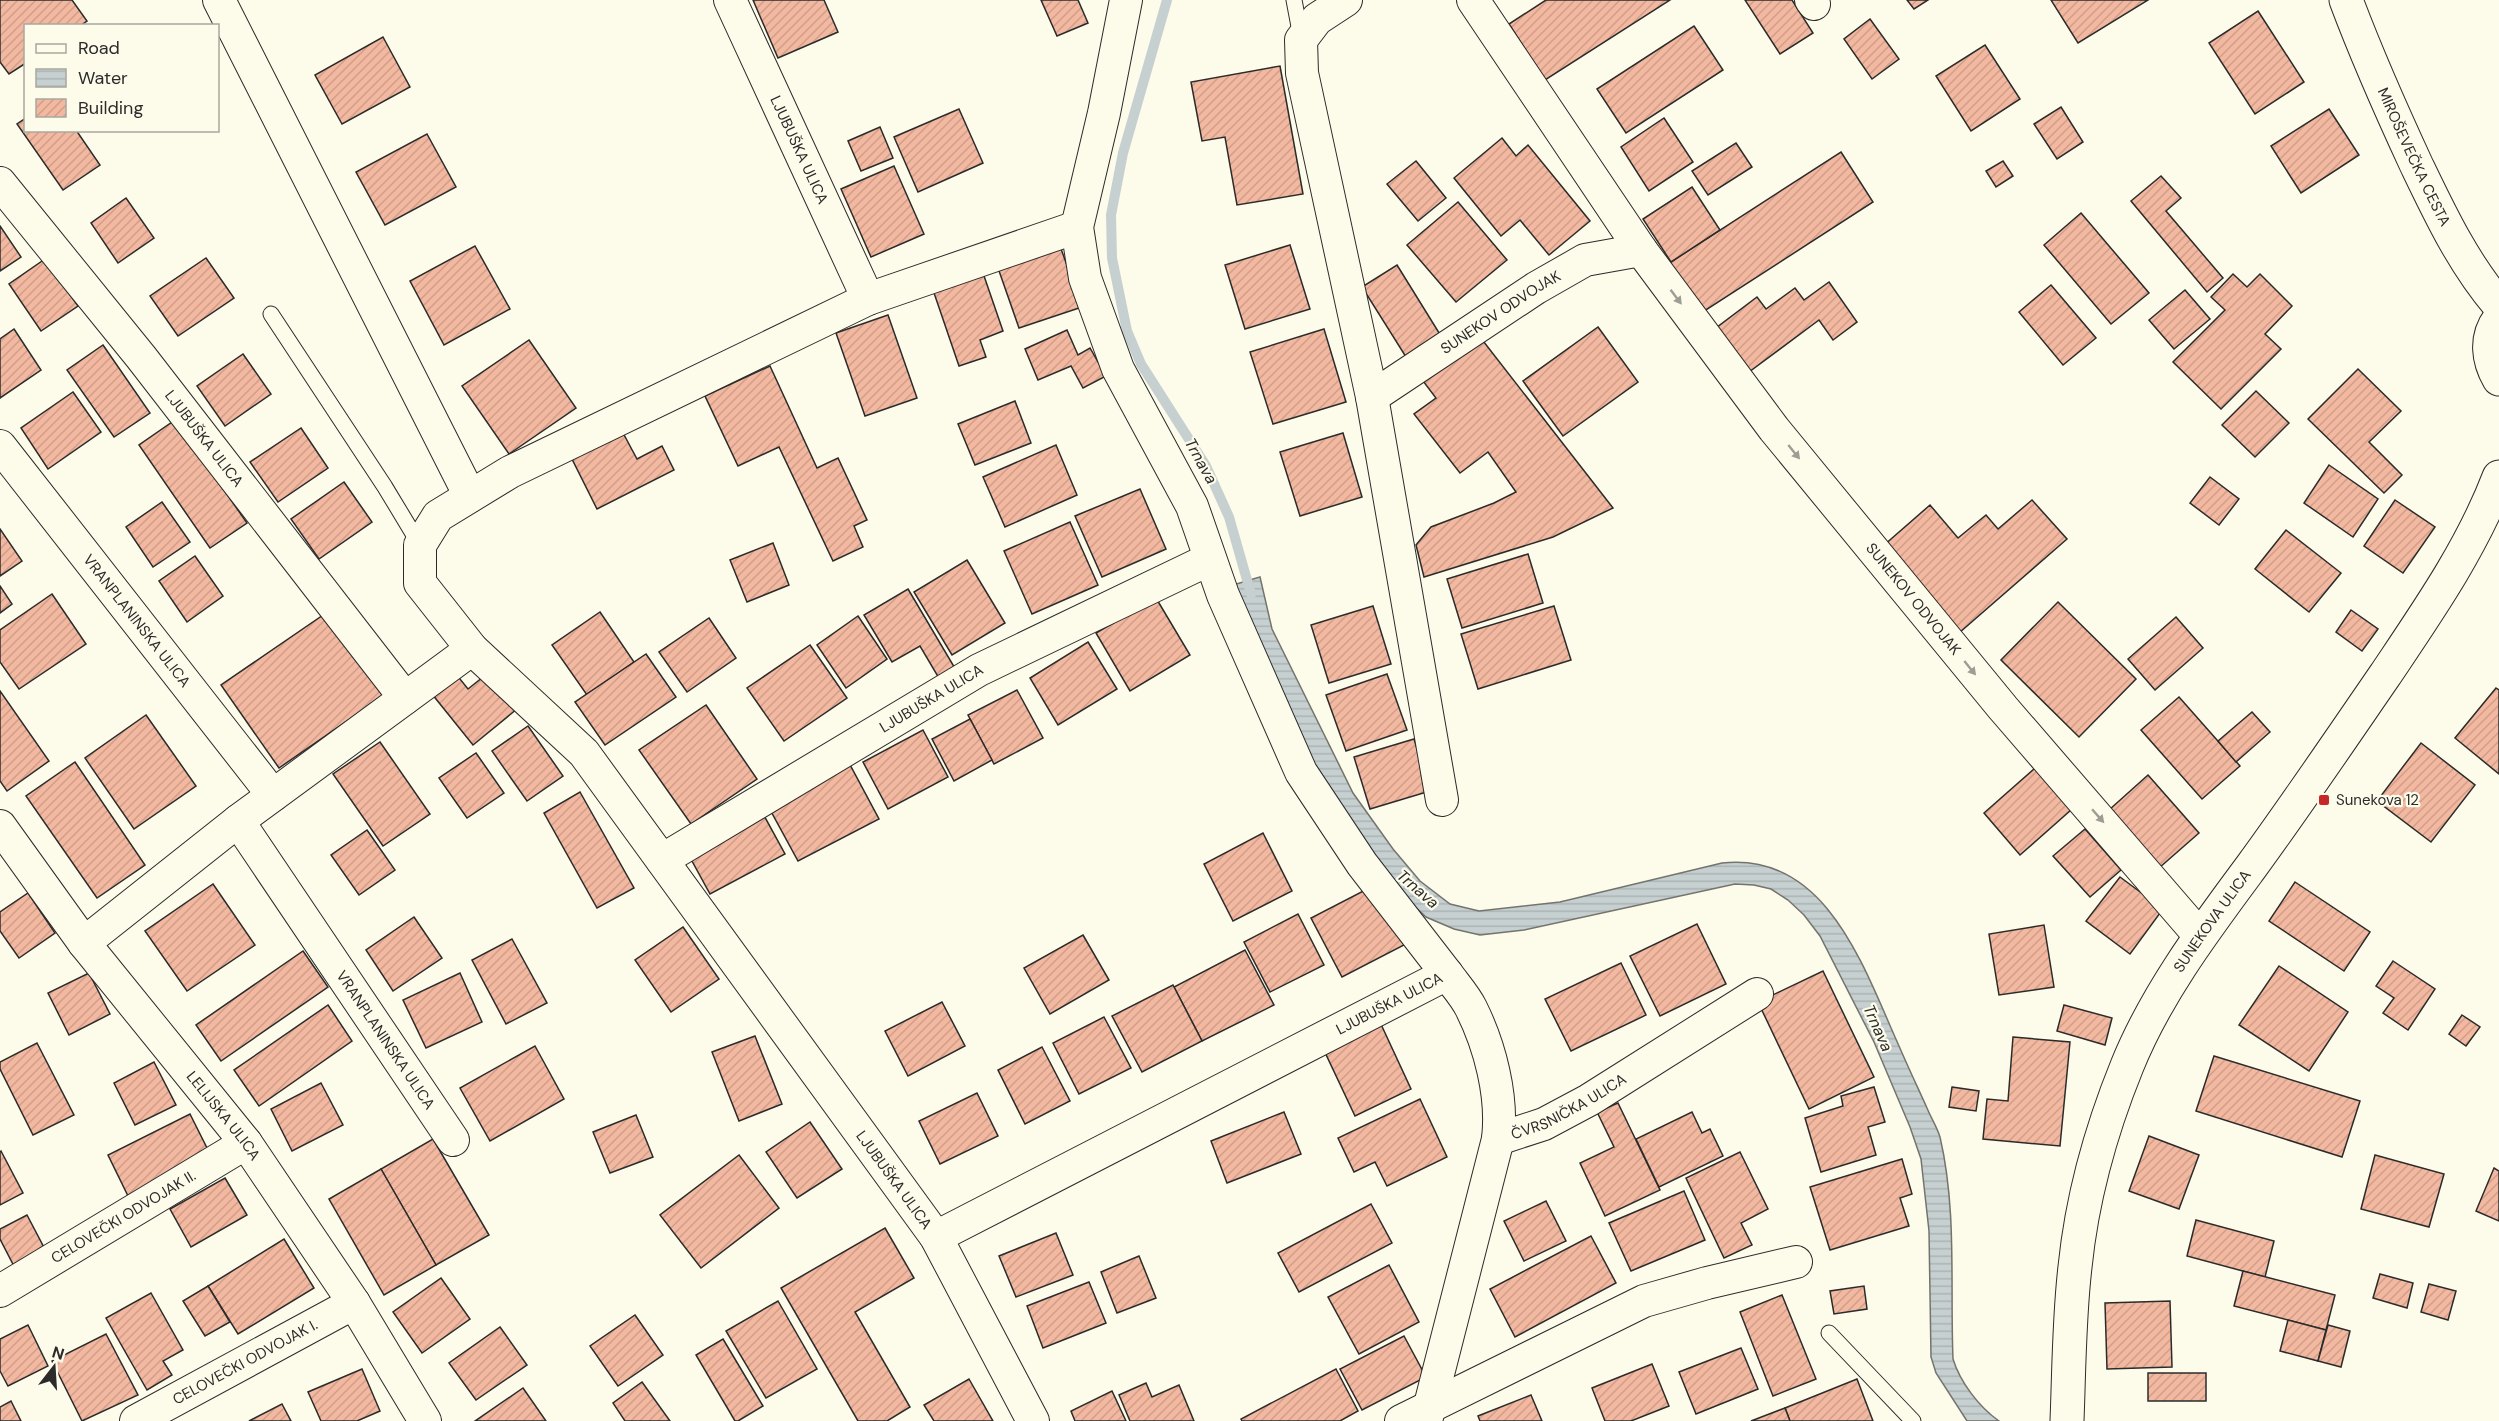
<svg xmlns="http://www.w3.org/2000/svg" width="2499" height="1421" viewBox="0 0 2499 1421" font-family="'DM Sans',sans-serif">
<defs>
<pattern id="water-rules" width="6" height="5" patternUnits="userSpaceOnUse" patternTransform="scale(1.5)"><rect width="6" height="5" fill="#c7d0d0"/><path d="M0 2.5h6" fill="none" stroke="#abb3b3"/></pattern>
<pattern id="building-hatch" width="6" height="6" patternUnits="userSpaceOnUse" patternTransform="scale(1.5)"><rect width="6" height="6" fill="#f2b8a0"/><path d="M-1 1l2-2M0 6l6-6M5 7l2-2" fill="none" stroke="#d09e8a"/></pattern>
</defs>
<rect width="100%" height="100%" fill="#fdfbea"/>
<path fill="url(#water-rules)" stroke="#74746e" stroke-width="1.5" d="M1260,577L1272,629L1353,793L1393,849L1420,881L1450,904L1479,911L1560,902L1722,863C1827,851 1864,969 1899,1046C1908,1067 1918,1088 1927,1108C1931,1118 1937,1127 1940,1137C1957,1210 1950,1285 1953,1359C1960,1382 1979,1407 1999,1421H1967L1936,1373L1931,1357L1929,1231L1921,1159L1910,1127L1874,1042L1820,936L1804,915L1788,900L1771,889L1754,885L1735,884L1524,930L1480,935L1454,929L1426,917L1407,899L1326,791L1233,585Z"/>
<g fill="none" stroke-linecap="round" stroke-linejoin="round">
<polyline stroke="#c7d0d0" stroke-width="10" points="1167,0 1123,153 1111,215 1112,258 1127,331 1141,364 1206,466 1229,517 1251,594"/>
</g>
<g fill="url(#building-hatch)" stroke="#2b2b2b" stroke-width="1.5">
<polygon points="0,0 72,0 87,21 80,26 26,26 26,63 9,74 0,62"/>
<polygon points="753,0 824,0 838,32 778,58"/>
<polygon points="1041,0 1078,0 1088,23 1057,36"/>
<polygon points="1546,0 1670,0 1545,80 1509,24"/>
<polygon points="1745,0 1792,0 1813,33 1780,54"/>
<polygon points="1907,0 1928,0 1914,9"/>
<polygon points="2051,0 2148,0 2078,43"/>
<polygon points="2258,11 2304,82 2255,114 2209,43"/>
<polygon points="1870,19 1899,59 1872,79 1844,39"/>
<polygon points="1694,26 1723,70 1626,133 1597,89"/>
<polygon points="383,37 410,87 342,124 315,75"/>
<polygon points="1985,45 2020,99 1971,131 1936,76"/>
<polygon points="1280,66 1303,194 1237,205 1225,137 1202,141 1191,82"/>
<polygon points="2061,107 2083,142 2057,159 2034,124"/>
<polygon points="959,109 983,163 918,192 894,137"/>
<polygon points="2329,109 2359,155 2301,193 2271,146"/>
<polygon points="26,118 26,130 76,130 100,165 63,190 17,124"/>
<polygon points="1664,118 1693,162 1649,191 1621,147"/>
<polygon points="880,127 893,158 861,171 848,141"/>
<polygon points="427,134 456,187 385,225 356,172"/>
<polygon points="1502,138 1516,156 1528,145 1590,221 1549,255 1520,220 1501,236 1454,178"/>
<polygon points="1736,143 1752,167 1708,195 1692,171"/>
<polygon points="1841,152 1873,202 1695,317 1663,267"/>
<polygon points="1416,161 1446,198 1418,221 1387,184"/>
<polygon points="2003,161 2013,176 1996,187 1986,171"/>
<polygon points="894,166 924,234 871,257 841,189"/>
<polygon points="2161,176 2181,198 2166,211 2223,278 2207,292 2131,201"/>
<polygon points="1692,187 1720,230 1671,262 1643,219"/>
<polygon points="126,198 154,238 118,263 91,223"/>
<polygon points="1458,202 1507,260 1456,302 1407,245"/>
<polygon points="2081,213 2149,293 2111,324 2044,245"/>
<polygon points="0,226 21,257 0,271"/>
<polygon points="1290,245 1310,309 1245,329 1225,265"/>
<polygon points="475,246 510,309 444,345 410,281"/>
<polygon points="1060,246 1082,307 1019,328 998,268"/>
<polygon points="206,258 234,298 178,336 150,296"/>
<polygon points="45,259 78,306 41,331 9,284"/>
<polygon points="1397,265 1441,336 1406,357 1362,287"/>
<polygon points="983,273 1003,331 980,340 986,357 959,366 933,290"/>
<polygon points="2233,274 2247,287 2260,274 2292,306 2265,334 2281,349 2221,409 2173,362 2225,310 2211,297"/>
<polygon points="1829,282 1857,322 1833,340 1819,320 1749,372 1716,328 1757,297 1766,309 1795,288 1804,300"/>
<polygon points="2051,285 2096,338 2063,365 2019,312"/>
<polygon points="2185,290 2210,319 2174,349 2149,320"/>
<polygon points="888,315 917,398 865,416 836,333"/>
<polygon points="1598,327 1638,382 1563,436 1523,381"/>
<polygon points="14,329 41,370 0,398 0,339"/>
<polygon points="1324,329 1346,402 1273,424 1250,352"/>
<polygon points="1067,330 1078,355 1090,348 1106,376 1083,388 1071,366 1038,380 1025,349"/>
<polygon points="1480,337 1613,508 1553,537 1424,577 1416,545 1431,527 1494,503 1516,492 1488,452 1460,473 1414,414 1436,398 1423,381"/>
<polygon points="529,340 576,408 509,454 462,386"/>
<polygon points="103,345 150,413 114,437 67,370"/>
<polygon points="243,354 271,394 225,426 197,386"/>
<polygon points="770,366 817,468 838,458 867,520 854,526 863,547 833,561 779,447 738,466 705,396"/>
<polygon points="2358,369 2401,411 2369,442 2402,475 2384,493 2308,419"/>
<polygon points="2256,391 2289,423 2255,457 2222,425"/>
<polygon points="73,392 101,432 48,469 21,428"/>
<polygon points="1015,401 1031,443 975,465 958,424"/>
<polygon points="175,420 247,523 210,548 139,445"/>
<polygon points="301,428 328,468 278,502 250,462"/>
<polygon points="622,431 637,459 662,446 674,470 597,509 571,457"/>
<polygon points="1343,433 1362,497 1300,516 1280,452"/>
<polygon points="1056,445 1077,495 1005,527 983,477"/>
<polygon points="2329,465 2378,499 2353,537 2304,503"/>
<polygon points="2210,477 2239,499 2219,525 2190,503"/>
<polygon points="344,482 372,522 319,559 291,519"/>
<polygon points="1140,489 1166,549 1102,577 1075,516"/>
<polygon points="2032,500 2067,539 1959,633 1883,546 1930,505 1958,538 1986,515 1998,529"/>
<polygon points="2395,500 2435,527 2403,573 2364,546"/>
<polygon points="162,502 190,542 153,567 126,527"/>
<polygon points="1070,522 1098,585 1032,614 1004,551"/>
<polygon points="0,529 22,561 0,576"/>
<polygon points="2286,530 2341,573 2309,612 2255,569"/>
<polygon points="773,543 789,585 747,602 730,560"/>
<polygon points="1528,554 1543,603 1462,628 1447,579"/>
<polygon points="195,556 223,596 187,622 159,581"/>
<polygon points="967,560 1005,623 952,655 914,592"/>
<polygon points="0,586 12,604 0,613"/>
<polygon points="908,589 956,670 940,680 920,646 892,662 864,615"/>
<polygon points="52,594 86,644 19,689 0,662 0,630"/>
<polygon points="1156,598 1190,655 1130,691 1096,633"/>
<polygon points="2058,602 2136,679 2079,737 2001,660"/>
<polygon points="1373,606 1391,664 1329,683 1311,625"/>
<polygon points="1554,606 1571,660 1478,689 1461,634"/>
<polygon points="2351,610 2378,629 2362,651 2336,632"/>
<polygon points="329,611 386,694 279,768 221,685"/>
<polygon points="600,612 634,662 587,695 552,645"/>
<polygon points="858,616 887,659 846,688 817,645"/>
<polygon points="2176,617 2203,648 2155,690 2128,659"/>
<polygon points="709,618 736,658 687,692 659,652"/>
<polygon points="1088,642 1117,689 1058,725 1030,678"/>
<polygon points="810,645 847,698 784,741 747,688"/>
<polygon points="646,654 676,697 605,745 575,702"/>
<polygon points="488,673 517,709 473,745 432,694 456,674 468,689"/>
<polygon points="1387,674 1407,730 1346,751 1326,695"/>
<polygon points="2496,688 2499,690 2499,774 2455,738"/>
<polygon points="1017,690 1043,738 994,764 968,715"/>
<polygon points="0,691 49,761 7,791 0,781"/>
<polygon points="2179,697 2240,766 2202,799 2141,730"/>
<polygon points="706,705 757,779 691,824 639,750"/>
<polygon points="2252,712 2270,732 2236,762 2218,741"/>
<polygon points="146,715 196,786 134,829 85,758"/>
<polygon points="970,719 992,760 954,781 932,739"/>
<polygon points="528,726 563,776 527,801 492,751"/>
<polygon points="923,730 948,777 888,809 863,762"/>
<polygon points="1414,739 1430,791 1370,809 1354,757"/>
<polygon points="380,742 430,814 383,846 333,774"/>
<polygon points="2421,743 2475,785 2431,842 2377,801"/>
<polygon points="476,753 504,793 467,818 439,778"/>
<polygon points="848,761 879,819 798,861 767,804"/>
<polygon points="75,762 145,865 97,898 26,796"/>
<polygon points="2035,768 2071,810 2020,855 1984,813"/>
<polygon points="2148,775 2199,833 2159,868 2109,810"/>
<polygon points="580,792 634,888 597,908 544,813"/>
<polygon points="761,810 785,854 710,894 686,850"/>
<polygon points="2085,829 2121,870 2090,897 2053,856"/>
<polygon points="367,830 395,870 359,895 331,855"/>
<polygon points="1263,833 1292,891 1233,921 1204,864"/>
<polygon points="2120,877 2163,909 2130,954 2086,921"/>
<polygon points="2295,882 2370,932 2344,971 2269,921"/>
<polygon points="213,884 255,945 187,991 145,931"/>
<polygon points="1373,886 1404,945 1342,977 1311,918"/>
<polygon points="28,893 55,933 19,958 0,931 0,912"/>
<polygon points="1298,914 1324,965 1270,992 1244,942"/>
<polygon points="414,917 442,958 393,991 366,950"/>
<polygon points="1697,924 1726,984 1660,1016 1630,956"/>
<polygon points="2044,925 2054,987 1999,995 1989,934"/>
<polygon points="683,927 719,979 671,1012 635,960"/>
<polygon points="1083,935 1109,980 1050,1014 1024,968"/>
<polygon points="512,939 547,1003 506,1024 472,960"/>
<polygon points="1245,950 1274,1005 1202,1041 1174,987"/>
<polygon points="303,951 328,987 221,1061 196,1025"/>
<polygon points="2393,961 2435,989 2408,1030 2383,1013 2394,998 2376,986"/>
<polygon points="1621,963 1646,1015 1571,1051 1545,999"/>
<polygon points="2279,966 2348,1012 2309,1071 2239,1025"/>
<polygon points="1823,971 1874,1077 1809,1109 1758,1002"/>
<polygon points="89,973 110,1014 69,1035 48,993"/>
<polygon points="460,973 482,1022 426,1048 403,1000"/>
<polygon points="1173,985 1202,1041 1142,1072 1112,1016"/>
<polygon points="942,1002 965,1046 908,1076 885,1031"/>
<polygon points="328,1005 352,1041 259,1106 234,1070"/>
<polygon points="2064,1005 2112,1018 2105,1045 2057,1031"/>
<polygon points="2462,1015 2480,1027 2466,1046 2449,1034"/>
<polygon points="1104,1017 1131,1068 1079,1094 1053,1043"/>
<polygon points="1379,1020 1411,1089 1355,1116 1322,1046"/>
<polygon points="755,1036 782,1104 739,1121 712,1052"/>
<polygon points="2013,1037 2070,1042 2060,1146 1983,1139 1987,1099 2008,1101"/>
<polygon points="37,1043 74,1115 33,1135 0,1069 0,1062"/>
<polygon points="535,1046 564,1099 490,1141 460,1088"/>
<polygon points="1042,1047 1070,1101 1025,1124 998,1070"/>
<polygon points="2214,1056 2360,1101 2342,1157 2196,1111"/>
<polygon points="154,1062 176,1105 135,1125 114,1083"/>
<polygon points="321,1083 343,1125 292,1151 271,1109"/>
<polygon points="1874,1087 1885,1122 1868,1127 1876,1155 1821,1172 1805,1118 1843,1106 1841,1096"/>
<polygon points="1952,1087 1979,1091 1976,1111 1949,1107"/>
<polygon points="977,1093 998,1136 940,1164 919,1121"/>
<polygon points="1420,1099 1447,1157 1387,1186 1375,1162 1354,1172 1338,1138"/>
<polygon points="1618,1103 1660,1190 1605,1216 1580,1163 1614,1147 1597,1112"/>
<polygon points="1284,1112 1301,1154 1227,1183 1211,1141"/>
<polygon points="1692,1112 1702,1133 1710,1129 1723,1156 1659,1187 1636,1139"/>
<polygon points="190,1114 211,1156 129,1198 108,1155"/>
<polygon points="636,1115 653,1157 610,1173 593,1132"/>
<polygon points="810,1122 842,1169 797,1198 766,1152"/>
<polygon points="2149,1136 2199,1155 2179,1209 2129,1191"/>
<polygon points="433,1139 489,1235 436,1265 381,1169"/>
<polygon points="1,1151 23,1193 0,1205 0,1152"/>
<polygon points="1740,1152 1768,1209 1741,1223 1752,1245 1724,1258 1686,1178"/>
<polygon points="739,1155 779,1208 701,1268 660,1215"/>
<polygon points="2375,1155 2444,1174 2429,1227 2361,1209"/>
<polygon points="1902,1159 1912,1194 1900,1198 1909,1226 1830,1250 1810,1187"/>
<polygon points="2494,1168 2499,1171 2499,1221 2476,1211"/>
<polygon points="381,1169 436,1265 384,1295 329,1199"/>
<polygon points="225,1178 247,1215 191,1247 170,1209"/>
<polygon points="1684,1191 1705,1240 1631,1271 1609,1223"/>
<polygon points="1546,1201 1566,1241 1524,1261 1504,1221"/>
<polygon points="1371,1204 1392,1243 1299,1292 1278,1253"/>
<polygon points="27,1215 49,1257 17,1272 0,1239 0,1229"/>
<polygon points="2196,1220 2274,1241 2265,1277 2187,1256"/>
<polygon points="885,1228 914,1278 855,1312 910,1407 887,1421 858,1421 781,1288"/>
<polygon points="1056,1233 1073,1275 1016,1297 999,1256"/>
<polygon points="1591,1236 1616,1283 1515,1337 1490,1289"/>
<polygon points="284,1239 314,1288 238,1334 208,1286"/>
<polygon points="1139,1256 1156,1298 1117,1313 1101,1272"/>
<polygon points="1389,1265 1419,1322 1359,1354 1328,1297"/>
<polygon points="2243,1271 2335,1295 2326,1330 2234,1306"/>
<polygon points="2380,1274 2413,1283 2407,1308 2373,1298"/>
<polygon points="441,1278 470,1319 422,1353 393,1312"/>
<polygon points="1089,1282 1106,1323 1043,1348 1027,1306"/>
<polygon points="2429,1284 2456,1291 2448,1320 2421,1312"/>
<polygon points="208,1286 230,1322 205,1336 183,1301"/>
<polygon points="1864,1286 1867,1309 1834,1314 1830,1291"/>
<polygon points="151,1293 183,1350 163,1361 172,1375 147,1390 106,1318"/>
<polygon points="1782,1295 1816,1379 1773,1396 1740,1312"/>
<polygon points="778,1301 817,1369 766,1398 726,1331"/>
<polygon points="2170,1301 2172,1367 2107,1369 2105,1303"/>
<polygon points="635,1315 663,1355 618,1386 590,1346"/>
<polygon points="2288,1320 2326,1330 2318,1361 2280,1351"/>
<polygon points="28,1325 48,1366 8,1386 0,1371 0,1339"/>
<polygon points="2328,1325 2350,1331 2341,1367 2318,1361"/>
<polygon points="500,1327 527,1365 476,1400 449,1363"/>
<polygon points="106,1334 138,1395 82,1421 52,1361"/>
<polygon points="1404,1336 1426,1377 1362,1410 1340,1369"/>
<polygon points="723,1339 763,1406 738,1421 735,1421 696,1355"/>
<polygon points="1741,1348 1758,1389 1696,1414 1679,1372"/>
<polygon points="1652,1364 1669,1406 1631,1421 1605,1421 1592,1388"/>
<polygon points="362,1369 380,1411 357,1421 321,1421 308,1392"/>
<polygon points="1336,1369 1358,1411 1340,1421 1242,1421 1241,1419"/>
<rect x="2148" y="1373" width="58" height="28"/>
<polygon points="969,1379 993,1421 934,1421 924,1405"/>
<polygon points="1857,1379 1873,1421 1790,1421 1785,1408"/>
<polygon points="642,1382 670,1421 625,1421 613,1403"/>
<polygon points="1146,1383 1152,1397 1179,1385 1194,1421 1130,1421 1119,1395"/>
<polygon points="523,1388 546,1421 475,1421"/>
<polygon points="1112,1391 1126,1421 1075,1421 1071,1411"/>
<polygon points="1531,1395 1542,1421 1480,1421 1478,1416"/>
<polygon points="11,1401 21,1421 0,1421 0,1407"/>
<polygon points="282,1404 291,1421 249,1421"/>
<polygon points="1785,1408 1790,1421 1751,1421"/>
</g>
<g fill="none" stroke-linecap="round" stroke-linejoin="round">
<defs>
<g id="service">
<polyline points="1294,0 1301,37"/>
<polyline points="271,314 385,487 420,545"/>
<polyline points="1829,1333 1913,1421"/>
</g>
<g id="minor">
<polyline points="219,0 470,496"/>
<path id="s1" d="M730,0L868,299"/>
<polyline points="1346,0 1317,19 1301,40 1302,73 1372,397 1442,800"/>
<path id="s2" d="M1473,0L1641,250L1774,429L2003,708L2200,936"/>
<polyline points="1811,0 1814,4"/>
<path id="s3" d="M0,183L141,357L405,698"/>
<path id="s4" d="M1372,397L1536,288L1585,260L1641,250"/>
<path id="s5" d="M0,446L273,795"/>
<path id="s6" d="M238,821L453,1140"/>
<path id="s7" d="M0,826L84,943L246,1143L354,1303L425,1421"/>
<path id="s8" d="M662,860L979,670L1210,559"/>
<polyline points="84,943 238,821 472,649"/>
<path id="s9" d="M1447,974C1455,985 1465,996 1471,1008C1490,1046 1503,1096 1498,1139L1544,1124L1589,1100L1757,994"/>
<path id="s10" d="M936,1237L1447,974L1362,864L1301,772L1223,595L1192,506L1118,369L1085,278L1077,227L1104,113L1126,0"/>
<path id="s11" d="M0,1291L246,1143"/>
<polyline points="1427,1417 1498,1139"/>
<path id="s12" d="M136,1421L354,1303"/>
<polyline points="1033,1421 936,1237 584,753 472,649 420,583 420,545 438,516 510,472 868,299 1077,227"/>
<polyline points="1401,1421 1644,1301 1707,1283 1796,1262"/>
</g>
<g id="secondary">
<path id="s13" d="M2346,0C2367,56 2391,110 2416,164C2440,214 2463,263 2499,305"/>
<path d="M2499,319C2485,338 2488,360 2499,379"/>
<path id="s14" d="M2067,1421C2069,1370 2069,1318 2075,1267C2082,1198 2101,1130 2127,1066C2156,994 2205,929 2251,867C2297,804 2341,739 2385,675C2428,611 2472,548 2499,477"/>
</g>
</defs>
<use href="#service" stroke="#2b2b2b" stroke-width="17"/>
<use href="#minor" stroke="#2b2b2b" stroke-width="34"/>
<use href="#secondary" stroke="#2b2b2b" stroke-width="35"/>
<use href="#service" stroke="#fdfbea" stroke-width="15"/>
<use href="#minor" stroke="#fdfbea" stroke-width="32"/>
<use href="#secondary" stroke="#fdfbea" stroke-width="33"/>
</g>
<defs><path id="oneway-solid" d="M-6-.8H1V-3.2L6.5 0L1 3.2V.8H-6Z" transform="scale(1.5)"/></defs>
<g fill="#9e9d94">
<use href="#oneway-solid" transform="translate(1676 297) rotate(53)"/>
<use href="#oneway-solid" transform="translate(1794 452) rotate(51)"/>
<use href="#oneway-solid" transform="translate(1970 668) rotate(51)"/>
<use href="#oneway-solid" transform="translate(2098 816) rotate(49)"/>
</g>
<rect fill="#c62828" stroke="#fdfbea" stroke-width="2" x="2318" y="794" width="12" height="12" rx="3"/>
<g text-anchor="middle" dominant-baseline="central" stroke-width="4.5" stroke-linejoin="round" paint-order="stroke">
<g font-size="15" fill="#2b2b2b" stroke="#fdfbea">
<text stroke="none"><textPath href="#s1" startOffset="165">LJUBUŠKA ULICA</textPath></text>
<text stroke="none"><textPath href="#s13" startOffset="171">MIROŠEVEČKA CESTA</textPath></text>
<text stroke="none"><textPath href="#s4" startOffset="154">SUNEKOV ODVOJAK</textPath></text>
<text stroke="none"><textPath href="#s3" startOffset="327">LJUBUŠKA ULICA</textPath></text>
<text stroke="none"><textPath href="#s2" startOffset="744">SUNEKOV ODVOJAK</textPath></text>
<text stroke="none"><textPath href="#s5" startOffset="222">VRANPLANINSKA ULICA</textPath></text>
<text stroke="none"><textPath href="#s8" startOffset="314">LJUBUŠKA ULICA</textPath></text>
<text stroke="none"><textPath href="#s14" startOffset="531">SUNEKOVA ULICA</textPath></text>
<text stroke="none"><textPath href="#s10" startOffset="510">LJUBUŠKA ULICA</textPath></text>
<text stroke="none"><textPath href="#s6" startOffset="264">VRANPLANINSKA ULICA</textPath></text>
<text stroke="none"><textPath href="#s9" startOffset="255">ČVRSNIČKA ULICA</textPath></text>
<text stroke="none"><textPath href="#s7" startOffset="366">LELIJSKA ULICA</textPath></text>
<text transform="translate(894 1180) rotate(54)">LJUBUŠKA ULICA</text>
<text stroke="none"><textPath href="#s11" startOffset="144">CELOVEČKI ODVOJAK II.</textPath></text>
<text stroke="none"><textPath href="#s12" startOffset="124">CELOVEČKI ODVOJAK I.</textPath></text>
</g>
<g font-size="15" fill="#2b2b2b" stroke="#fdfbea" text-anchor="start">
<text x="2336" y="800">Sunekova 12</text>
</g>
<g font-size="16" font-style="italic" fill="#2b2b2b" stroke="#fdfbea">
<text transform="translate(1201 461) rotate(61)">Trnava</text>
<text transform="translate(1418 889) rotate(41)">Trnava</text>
<text transform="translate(1878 1028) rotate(66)">Trnava</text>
</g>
</g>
<rect x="24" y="24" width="195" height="108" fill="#fdfbea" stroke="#a9a89e" stroke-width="1.5"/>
<rect x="36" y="44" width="30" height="9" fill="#fdfbea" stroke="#a9a89e" stroke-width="1.5"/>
<text x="78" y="54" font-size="18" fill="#2b2b2b">Road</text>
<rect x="36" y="69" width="30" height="18" fill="url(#water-rules)" stroke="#a9a89e" stroke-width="1.5"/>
<text x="78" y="84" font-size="18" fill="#2b2b2b">Water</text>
<rect x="36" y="99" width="30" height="18" fill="url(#building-hatch)" stroke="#a9a89e" stroke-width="1.5"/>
<text x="78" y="114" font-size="18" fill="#2b2b2b">Building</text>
<g transform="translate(54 1367) rotate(17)" stroke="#fdfbea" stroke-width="4.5" paint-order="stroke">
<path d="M0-4.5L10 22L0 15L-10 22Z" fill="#2b2b2b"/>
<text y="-9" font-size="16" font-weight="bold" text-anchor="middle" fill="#2b2b2b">N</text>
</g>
</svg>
